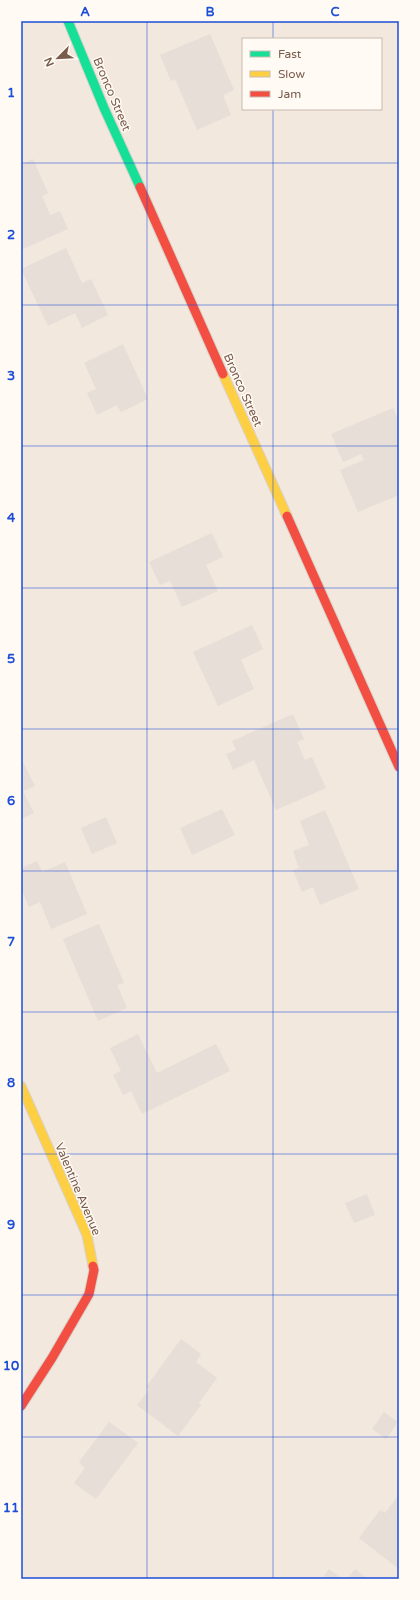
<svg xmlns="http://www.w3.org/2000/svg" width="420" height="1600" viewBox="0 0 420 1600" font-family="'Varela Round',sans-serif">
<rect width="100%" height="100%" fill="#f9f5f0"/>
<path fill="#f2e8de" fill-rule="evenodd" d="M21,21H399V1579H21ZM243,39H381V109H243Z"/>
<g fill="#e6ded7">
<polygon points="210,34 234,90 223,95 231,115 197,130 175,79 171,81 160,55"/>
<polygon points="33,159 48,193 42,196 50,215 60,211 68,229 21,250 21,165"/>
<polygon points="66,248 82,283 91,279 108,315 82,328 75,313 48,326 21,269"/>
<polygon points="123,344 148,399 121,412 117,405 97,415 87,393 96,389 84,363"/>
<polygon points="393,408 399,421 399,495 358,512 340,470 364,460 361,454 343,462 331,434"/>
<polygon points="212,533 223,557 206,565 218,591 182,607 170,581 160,585 149,562"/>
<polygon points="252,625 263,649 241,660 254,689 218,706 193,652"/>
<polygon points="293,714 304,739 297,742 305,760 312,757 326,788 276,810 254,760 233,770 226,754 236,750 232,741"/>
<polygon points="23,762 35,786 23,791 34,813 21,819 21,763"/>
<polygon points="222,809 235,835 192,855 180,828"/>
<polygon points="325,810 359,889 320,905 313,887 302,892 293,870 299,868 293,851 309,845 300,821"/>
<polygon points="106,817 117,843 92,854 81,828"/>
<polygon points="37,861 42,872 65,862 87,914 51,929 40,902 29,907 21,889 21,868"/>
<polygon points="99,924 124,983 117,985 127,1008 98,1021 63,939"/>
<polygon points="138,1034 157,1073 216,1044 230,1071 142,1114 131,1091 123,1095 113,1075 121,1071 110,1048"/>
<polygon points="367,1194 375,1215 354,1223 345,1203"/>
<polygon points="181,1339 201,1354 196,1362 217,1378 199,1403 201,1405 178,1436 137,1405 149,1390 146,1387"/>
<polygon points="384,1412 398,1422 386,1439 372,1429"/>
<polygon points="109,1422 138,1443 96,1499 74,1483 85,1468 79,1462"/>
<polygon points="399,1495 399,1569 359,1538 380,1510 385,1513"/>
<polygon points="329,1569 342,1579 322,1579"/>
<polygon points="355,1569 368,1579 347,1579"/>
</g>
<g fill="none" stroke-linecap="round" stroke-linejoin="round">
<defs>
<polyline id="fast" points="68,21 104,108 140,187"/>
<g id="slow">
<polyline points="223,374 287,516"/>
<polyline points="21,1086 87,1235 93,1266"/>
</g>
<g id="jam">
<polyline points="140,187 223,374"/>
<polyline points="287,516 399,767"/>
<polyline points="21,1406 52,1358 89,1294 94,1270 93,1266"/>
</g>
</defs>
<use href="#fast" stroke="#d9d2cb" stroke-width="11"/>
<use href="#slow" stroke="#d9d2cb" stroke-width="11"/>
<use href="#jam" stroke="#d9d2cb" stroke-width="11"/>
<use href="#fast" stroke="#16e098" stroke-width="9"/>
<use href="#slow" stroke="#ffcf43" stroke-width="9"/>
<use href="#jam" stroke="#f24e42" stroke-width="9"/>
</g>
<path fill="none" stroke="#1d4ed8" stroke-width="1" stroke-opacity="0.55" d="M147,21V1579M273,21V39M273,109V1579M21,163H399M21,305H399M21,446H399M21,588H399M21,729H399M21,871H399M21,1012H399M21,1154H399M21,1295H399M21,1437H399"/>
<g text-anchor="middle" dominant-baseline="central" stroke-width="3" stroke-linejoin="round" paint-order="stroke">
<g font-size="12" fill="#7a5c4d" stroke="#fffaf3">
<text transform="translate(112 94) rotate(67)">Bronco Street</text>
<text transform="translate(243 390) rotate(66)">Bronco Street</text>
<text transform="translate(78 1189) rotate(67)">Valentine Avenue</text>
</g>
</g>
<rect width="420" height="1600" fill="none" stroke="#fffaf3" stroke-width="44"/>
<rect x="242" y="38" width="140" height="72" fill="#fffaf3" stroke="#cabbb1"/>
<rect x="250" y="51" width="20" height="6" fill="#16e098" stroke="#cabbb1"/>
<text x="278" y="58" font-size="12" fill="#7a5c4d">Fast</text>
<rect x="250" y="71" width="20" height="6" fill="#ffcf43" stroke="#cabbb1"/>
<text x="278" y="78" font-size="12" fill="#7a5c4d">Slow</text>
<rect x="250" y="91" width="20" height="6" fill="#f24e42" stroke="#cabbb1"/>
<text x="278" y="98" font-size="12" fill="#7a5c4d">Jam</text>
<g transform="translate(58 58) rotate(246)" stroke="#fffaf3" stroke-width="3" paint-order="stroke">
<path d="M0-3L7 15L0 10L-7 15Z" fill="#7a5c4d"/>
<text y="-6" font-size="11" font-weight="bold" text-anchor="middle" fill="#7a5c4d">N</text>
</g>
<rect x="22" y="22" width="376" height="1556" fill="none" stroke="#1d4ed8" stroke-width="1.5"/>
<g font-size="13" text-anchor="middle" font-weight="bold" fill="#1d4ed8">
<text x="85" y="16">A</text>
<text x="210" y="16">B</text>
<text x="335" y="16">C</text>
<text x="11" y="97">1</text>
<text x="11" y="239">2</text>
<text x="11" y="380">3</text>
<text x="11" y="522">4</text>
<text x="11" y="663">5</text>
<text x="11" y="805">6</text>
<text x="11" y="946">7</text>
<text x="11" y="1087">8</text>
<text x="11" y="1229">9</text>
<text x="11" y="1370">10</text>
<text x="11" y="1512">11</text>
</g>
</svg>
